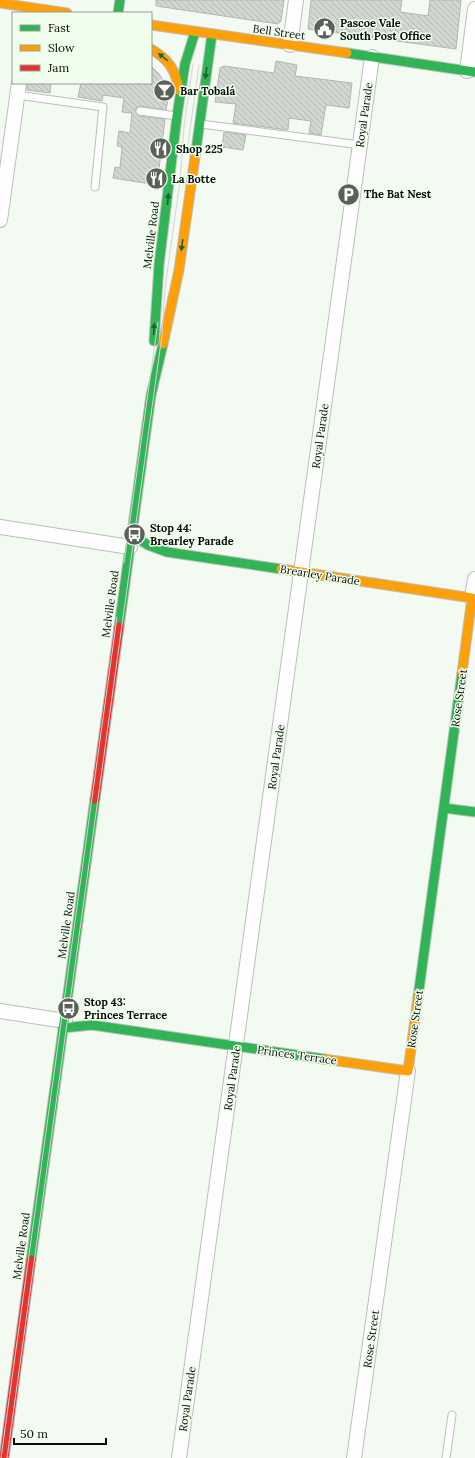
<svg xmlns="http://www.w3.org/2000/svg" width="475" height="1458" viewBox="0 0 475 1458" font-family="Lora,serif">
<defs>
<pattern id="building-back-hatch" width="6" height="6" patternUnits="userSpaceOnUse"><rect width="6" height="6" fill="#d2d8d1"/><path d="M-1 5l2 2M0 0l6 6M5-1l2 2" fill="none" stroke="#b3b8b2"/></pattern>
</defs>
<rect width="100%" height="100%" fill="#f3faf1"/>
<g fill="url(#building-back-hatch)" stroke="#b1b6b0">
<polygon points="156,0 284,0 281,21 278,24 156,6"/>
<polygon points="311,0 402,0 400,12 428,16 430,0 461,0 456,49 308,29"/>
<polygon points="276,61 297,65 295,76 352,83 349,108 326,105 321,135 309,133 311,121 289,118 288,130 233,123 236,104 215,102 220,68 224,66 274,73"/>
<polygon points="151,66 159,74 166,84 169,94 166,110 140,106 136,108 135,111 136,113 139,116 165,119 157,185 113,178 115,167 120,168 122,147 117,146 119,131 130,133 132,113 122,112 124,98 103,95 102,101 78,97 81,83 151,83"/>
<polygon points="27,83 51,83 50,93 27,90"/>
<polygon points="224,132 246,135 243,150 222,147"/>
</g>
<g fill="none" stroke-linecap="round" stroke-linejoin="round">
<defs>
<g id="lane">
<polyline points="17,95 103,107 95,187"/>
<polyline points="140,111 177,116"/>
<polyline points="201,124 360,145"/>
<polyline points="446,1458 452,1415"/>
</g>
<g id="street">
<polyline points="290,45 296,0"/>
<polyline points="467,71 475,9"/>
<polyline points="0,220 19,83"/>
<polyline points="0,527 130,547"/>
<polyline points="472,598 475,579"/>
<polyline points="0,1011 65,1021"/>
<polyline points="179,1458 372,57"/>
<polyline points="354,1458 408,1071"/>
</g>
<g id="fast">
<polyline points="118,13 120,0"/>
<polyline points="347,53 475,72"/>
<polyline points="196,150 212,34"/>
<polyline points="154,341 159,265 177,116 185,64 195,32"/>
<polyline points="132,535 148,545 167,552 281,569"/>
<polyline points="119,627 151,395 163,344"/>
<polyline points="444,808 475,812"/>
<polyline points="418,997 462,673"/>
<polyline points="63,1028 92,1025 324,1059"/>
<polyline points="31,1260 95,799"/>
</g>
<g id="slow">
<polyline points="0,3 67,13"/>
<polyline points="151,25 347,53"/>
<path d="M151,49C168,59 176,70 179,90"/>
<polyline points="163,344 179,270 196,150"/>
<polyline points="281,569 472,598 462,673"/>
<polyline points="324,1059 408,1071 418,997"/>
</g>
<g id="jam">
<polyline points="95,799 119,627"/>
<polyline points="4,1458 31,1260"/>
</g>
</defs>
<use href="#lane" stroke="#bac0b9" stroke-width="9"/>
<use href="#street" stroke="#bac0b9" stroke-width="16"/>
<use href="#fast" stroke="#bac0b9" stroke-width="11"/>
<use href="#slow" stroke="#bac0b9" stroke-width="11"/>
<use href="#jam" stroke="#bac0b9" stroke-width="11"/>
<use href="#lane" stroke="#fdfefd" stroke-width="7"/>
<use href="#street" stroke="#fdfefd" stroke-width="14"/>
<use href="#fast" stroke="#30b455" stroke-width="9"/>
<use href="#slow" stroke="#ff9f0a" stroke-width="9"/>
<use href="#jam" stroke="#e5322d" stroke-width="9"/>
<g stroke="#d4d5d3" stroke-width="1">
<polyline points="187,152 199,65"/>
<polyline points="124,563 158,322"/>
<polyline points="1,1458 117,617"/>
<polyline points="7,1458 162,335 165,288 180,181 184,127 193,64"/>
</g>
</g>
<defs><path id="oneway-solid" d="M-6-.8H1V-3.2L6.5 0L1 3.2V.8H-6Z"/></defs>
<g fill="#1c612e">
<use href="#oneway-solid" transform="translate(163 57) rotate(-141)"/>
<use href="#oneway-solid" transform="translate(206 73) rotate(98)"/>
<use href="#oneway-solid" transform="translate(168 199) rotate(-84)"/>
<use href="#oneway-solid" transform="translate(182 245) rotate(98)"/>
<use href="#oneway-solid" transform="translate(154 329) rotate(-87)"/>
</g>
<defs>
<symbol id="civic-disc" viewBox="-11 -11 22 22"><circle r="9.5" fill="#5b615a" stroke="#f0feed"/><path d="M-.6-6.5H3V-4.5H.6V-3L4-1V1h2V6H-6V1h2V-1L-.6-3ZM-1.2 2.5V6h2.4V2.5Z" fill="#fff"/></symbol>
<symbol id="bar-disc" viewBox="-11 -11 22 22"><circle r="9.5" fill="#5b615a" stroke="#f0feed"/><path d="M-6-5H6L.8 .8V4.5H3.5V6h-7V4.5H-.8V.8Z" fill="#fff"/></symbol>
<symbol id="restaurant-disc" viewBox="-11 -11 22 22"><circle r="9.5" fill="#5b615a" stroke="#f0feed"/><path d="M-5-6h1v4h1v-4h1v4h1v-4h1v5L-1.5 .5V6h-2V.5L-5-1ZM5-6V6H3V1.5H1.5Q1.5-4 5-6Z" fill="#fff"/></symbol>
<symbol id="parking-disc" viewBox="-11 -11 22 22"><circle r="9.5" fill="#5b615a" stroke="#f0feed"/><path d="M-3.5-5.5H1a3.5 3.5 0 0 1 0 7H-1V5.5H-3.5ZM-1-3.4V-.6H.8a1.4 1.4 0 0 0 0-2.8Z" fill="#fff"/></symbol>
<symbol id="bus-disc" viewBox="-11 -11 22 22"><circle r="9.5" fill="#5b615a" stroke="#f0feed"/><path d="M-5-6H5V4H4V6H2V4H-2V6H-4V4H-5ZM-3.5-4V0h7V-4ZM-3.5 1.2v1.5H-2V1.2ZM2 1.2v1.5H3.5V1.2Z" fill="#fff"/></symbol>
</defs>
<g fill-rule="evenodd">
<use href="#civic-disc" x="312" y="16" width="25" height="25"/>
<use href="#bar-disc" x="152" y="78" width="25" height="25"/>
<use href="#restaurant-disc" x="148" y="136" width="25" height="25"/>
<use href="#restaurant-disc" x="144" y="166" width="25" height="25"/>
<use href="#parking-disc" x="336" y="182" width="25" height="25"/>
<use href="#bus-disc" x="122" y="522" width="25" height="25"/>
<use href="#bus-disc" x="56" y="996" width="25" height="25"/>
</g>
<g text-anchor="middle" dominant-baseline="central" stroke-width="3" stroke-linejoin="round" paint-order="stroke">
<g font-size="11" font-weight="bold" fill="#090e08" stroke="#f0feed" text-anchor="start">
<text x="340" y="23">Pascoe Vale<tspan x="340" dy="13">South Post Office</tspan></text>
<text x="180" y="91">Bar Tobalá</text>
<text x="176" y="149">Shop 225</text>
<text x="172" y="179">La Botte</text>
<text x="364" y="194">The Bat Nest</text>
<text x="150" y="528">Stop 44:<tspan x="150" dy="13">Brearley Parade</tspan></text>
<text x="84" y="1002">Stop 43:<tspan x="84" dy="13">Princes Terrace</tspan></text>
</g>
<g font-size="11" fill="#090e08" stroke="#f0feed">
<text transform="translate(279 32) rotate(8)">Bell Street</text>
<text transform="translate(364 115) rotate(-82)">Royal Parade</text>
<text transform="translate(151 235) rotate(-83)">Melville Road</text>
<text transform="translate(320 436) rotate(-82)">Royal Parade</text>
<text transform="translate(320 575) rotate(9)">Brearley Parade</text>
<text transform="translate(110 604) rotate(-82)">Melville Road</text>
<text transform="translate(459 698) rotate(-82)">Rose Street</text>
<text transform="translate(276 757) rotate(-82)">Royal Parade</text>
<text transform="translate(66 925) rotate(-82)">Melville Road</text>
<text transform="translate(415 1019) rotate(-82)">Rose Street</text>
<text transform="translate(297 1055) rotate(8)">Princes Terrace</text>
<text transform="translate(232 1078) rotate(-82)">Royal Parade</text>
<text transform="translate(21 1246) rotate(-82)">Melville Road</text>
<text transform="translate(371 1339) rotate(-82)">Rose Street</text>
<text transform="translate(187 1399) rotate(-82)">Royal Parade</text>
</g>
</g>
<rect x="12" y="12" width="140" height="72" fill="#f0feed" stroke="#949e91"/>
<rect x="20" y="25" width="20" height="6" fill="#30b455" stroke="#949e91"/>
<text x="48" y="32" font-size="12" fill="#090e08">Fast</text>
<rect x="20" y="45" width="20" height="6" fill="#ff9f0a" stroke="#949e91"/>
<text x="48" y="52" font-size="12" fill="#090e08">Slow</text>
<rect x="20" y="65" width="20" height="6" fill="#e5322d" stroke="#949e91"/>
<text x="48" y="72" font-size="12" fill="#090e08">Jam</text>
<path d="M14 1438v6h92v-6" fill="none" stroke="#090e08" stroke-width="2"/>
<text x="20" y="1438" font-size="12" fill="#090e08" stroke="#f0feed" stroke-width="3" paint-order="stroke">50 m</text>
</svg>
